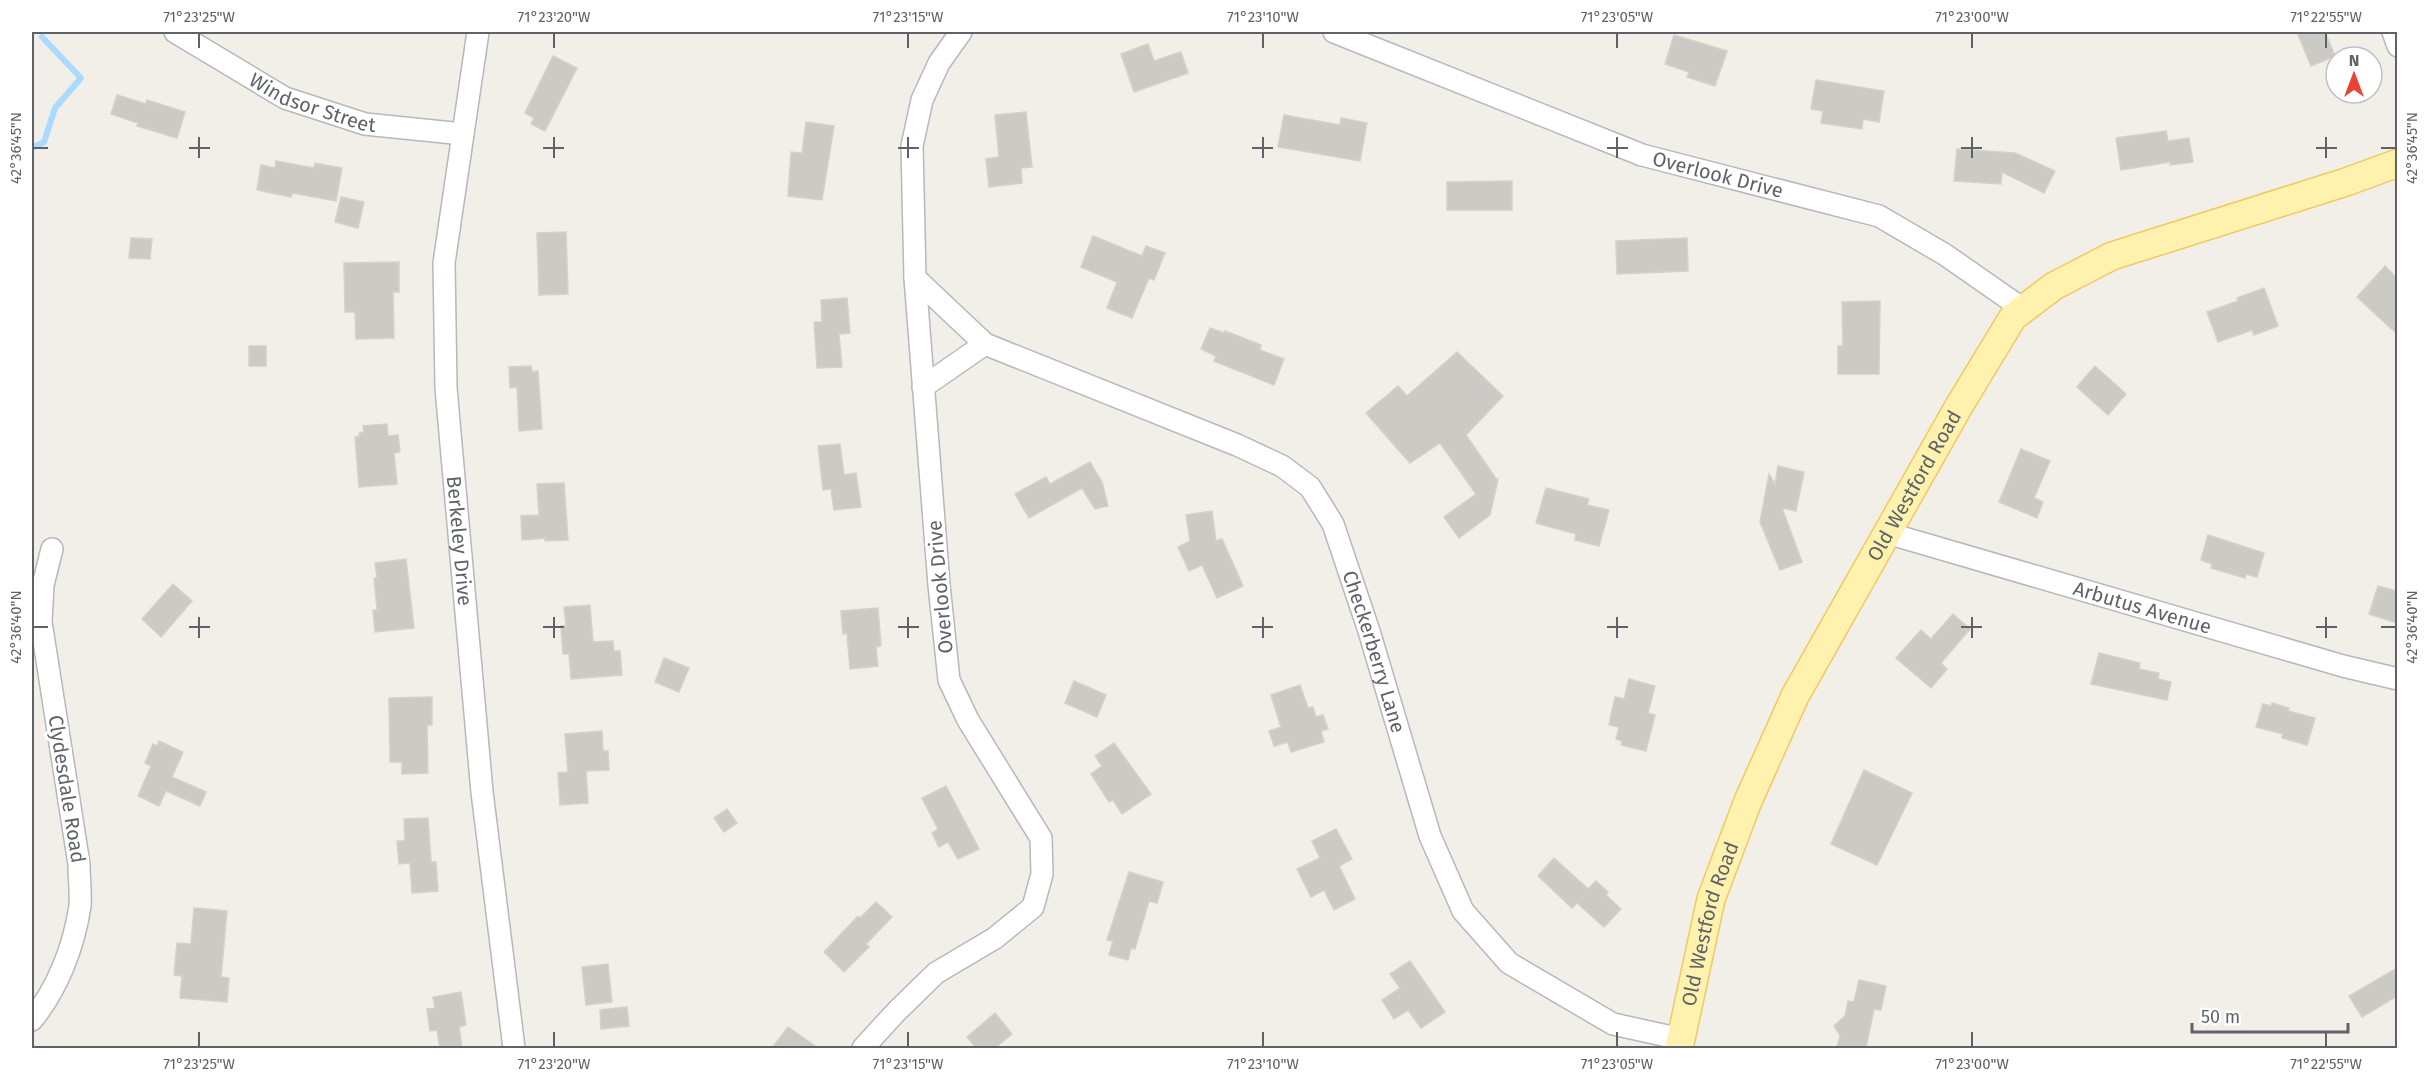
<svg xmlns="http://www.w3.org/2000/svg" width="2429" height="1080" viewBox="0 0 2429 1080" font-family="'Fira Sans',sans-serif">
<rect width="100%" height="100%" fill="#f1efe8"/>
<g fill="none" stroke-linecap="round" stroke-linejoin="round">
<polyline stroke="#aadaff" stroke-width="6" points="32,148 44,142 55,108 81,78 42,37"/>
</g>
<g fill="#cccac5" stroke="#d6d1c6" stroke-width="1.5">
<polygon points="2297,32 2325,32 2335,56 2311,66"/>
<polygon points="1674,35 1727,51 1715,86 1687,77 1689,72 1665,64"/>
<polygon points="1148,44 1154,61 1181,52 1188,73 1134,92 1121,54"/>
<polygon points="553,56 577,68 545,131 531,124 534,118 525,113"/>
<polygon points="1816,80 1884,91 1879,122 1863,119 1862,129 1821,123 1823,111 1811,109"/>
<polygon points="117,95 146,104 147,100 185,112 177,138 137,126 138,123 111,114"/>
<polygon points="1026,112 1032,167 1021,168 1022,183 989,187 986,159 999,157 995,115"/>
<polygon points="1284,115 1340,125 1341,118 1367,123 1360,161 1278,147"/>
<polygon points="806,122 834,126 822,200 788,196 791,152 802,153"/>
<polygon points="2166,131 2168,141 2189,138 2193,162 2170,165 2170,162 2121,170 2116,138"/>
<polygon points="1957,149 2015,153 2055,171 2044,193 2002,172 2001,184 1954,181"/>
<polygon points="276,161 314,168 315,163 342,168 336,201 292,193 291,197 257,190 261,165 275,168"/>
<polygon points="1512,181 1512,210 1447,210 1447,182"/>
<polygon points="341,197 364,202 358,228 335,222"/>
<polygon points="566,232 568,294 539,295 537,233"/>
<polygon points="1093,236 1142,256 1146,246 1165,253 1154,280 1149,278 1132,318 1107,308 1117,282 1081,267"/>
<polygon points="131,238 152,239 150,259 129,258"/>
<polygon points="1687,238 1688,271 1617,274 1616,241"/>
<polygon points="399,262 399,292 393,292 394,338 356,339 355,312 345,312 344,263"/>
<polygon points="2385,266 2397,278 2397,334 2357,297"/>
<polygon points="2264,288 2278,326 2254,335 2252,330 2218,342 2207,312 2238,301 2237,298"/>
<polygon points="847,298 850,333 839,334 842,367 817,368 814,322 822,322 821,300"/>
<polygon points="1880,301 1879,374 1838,374 1838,346 1843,346 1842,302"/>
<polygon points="1210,328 1224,333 1225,331 1261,345 1260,350 1284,359 1274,385 1214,361 1216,356 1201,349"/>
<rect x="249" y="346" width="17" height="20"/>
<polygon points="1457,352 1503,396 1466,435 1497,480 1498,479 1490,515 1459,538 1444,517 1476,494 1440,443 1410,463 1366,413 1398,386 1407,396"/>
<polygon points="531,366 532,372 538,371 542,429 519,431 517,387 510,388 509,367"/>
<polygon points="2095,366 2126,394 2108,415 2077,387"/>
<polygon points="387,424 388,436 398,435 400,452 394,453 397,484 359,487 355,437 359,437 359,433 364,432 363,426"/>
<polygon points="840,444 844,475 856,473 861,507 834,510 831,489 823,490 818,446"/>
<polygon points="2021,449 2050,461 2034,498 2043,502 2037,518 1999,502"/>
<polygon points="1090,462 1102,482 1108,506 1095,509 1082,488 1029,518 1015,494 1046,477 1050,484"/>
<polygon points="1778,466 1804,472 1796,511 1782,508 1802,562 1780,570 1760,522 1769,474 1775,484"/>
<polygon points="564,483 568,540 545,541 545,538 522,540 521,516 539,515 537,484"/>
<polygon points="1546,488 1589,499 1587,505 1609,510 1599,546 1575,540 1576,534 1536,523"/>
<polygon points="1212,511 1216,541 1222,539 1243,586 1217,598 1202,565 1189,571 1178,547 1190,541 1186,515"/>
<polygon points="2208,535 2264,553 2257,577 2246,574 2245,578 2211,568 2212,564 2201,560"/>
<polygon points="406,559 414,628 375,632 373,610 377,610 374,578 377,578 375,563"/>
<polygon points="173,584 192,601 161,637 142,619"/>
<polygon points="2378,586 2397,591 2397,623 2369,614"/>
<polygon points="590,605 593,642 613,641 614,651 620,651 622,675 571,679 569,654 563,654 561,626 566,626 564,607"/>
<polygon points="878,608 881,646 876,647 878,666 850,669 847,633 843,634 841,611"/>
<polygon points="1953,614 1970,629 1941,663 1947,669 1931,688 1896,658 1921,630 1931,639"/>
<polygon points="2099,653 2140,663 2139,669 2159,673 2158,679 2171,682 2167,700 2091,684"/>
<polygon points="664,658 689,668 679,692 655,682"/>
<polygon points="1629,679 1655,686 1648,713 1655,715 1646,751 1621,745 1622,741 1616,739 1619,727 1609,725 1615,697 1624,699"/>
<polygon points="1074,681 1106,695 1097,717 1065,703"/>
<polygon points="1300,685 1308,708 1313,707 1316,717 1323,715 1328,729 1321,731 1324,742 1291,752 1288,742 1274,746 1269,731 1281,727 1271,695"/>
<polygon points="432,697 432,725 427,725 428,773 402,774 402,762 390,762 389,698"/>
<polygon points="2272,703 2289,708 2288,711 2315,718 2307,745 2282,738 2283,734 2256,727 2263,704 2271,706"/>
<polygon points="602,731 603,751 608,751 609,770 586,771 588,803 560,805 558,773 568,772 565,734"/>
<polygon points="159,741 183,752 172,777 206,792 200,806 166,791 159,806 138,796 151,766 145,763 153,744 157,746"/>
<polygon points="1114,743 1151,794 1122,814 1113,800 1109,802 1091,774 1102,766 1095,756"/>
<polygon points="1864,770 1912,793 1877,865 1831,844"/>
<polygon points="946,786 979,849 958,859 948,842 939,847 932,833 938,829 922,798"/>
<polygon points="727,809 737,823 724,832 714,818"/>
<polygon points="428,818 431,862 436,862 438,891 412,893 410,863 399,864 397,841 405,841 404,819"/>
<polygon points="1336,829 1352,859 1339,866 1355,899 1334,910 1324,890 1311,897 1297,869 1320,858 1312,841"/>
<polygon points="1554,858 1588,889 1596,881 1608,892 1606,895 1621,909 1604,927 1577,903 1572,908 1538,876"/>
<polygon points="1129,872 1163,882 1157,903 1149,901 1135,949 1131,948 1128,960 1109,955 1113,941 1107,940"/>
<polygon points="876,902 892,917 866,944 869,947 844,972 824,952 858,916 860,918"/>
<polygon points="194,908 227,911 221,977 229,978 227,1002 180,998 182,976 174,975 177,943 191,944"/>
<polygon points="1410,961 1445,1012 1421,1028 1408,1010 1394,1019 1382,1000 1400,988 1390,974"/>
<polygon points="608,964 612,1002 586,1005 582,967"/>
<polygon points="2397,968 2397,996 2362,1017 2349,996"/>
<polygon points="1859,980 1886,986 1881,1010 1874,1009 1866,1048 1837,1048 1840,1035 1834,1026 1845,1016 1848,1001 1854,1002"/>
<polygon points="461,992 466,1025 459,1027 462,1048 440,1048 437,1030 430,1031 427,1009 435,1008 433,997"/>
<polygon points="627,1007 629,1026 601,1029 600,1010"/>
<polygon points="995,1013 1012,1034 995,1048 976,1048 967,1037"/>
<polygon points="788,1027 818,1048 772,1048"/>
</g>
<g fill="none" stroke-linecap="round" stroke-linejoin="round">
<defs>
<g id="minor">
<path id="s1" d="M175,32L285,98L365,124L463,134"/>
<path id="s2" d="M478,32L444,263L446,388L482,792L514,1048"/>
<path id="s3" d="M1334,32L1642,155L1879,216L1944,254L2023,309"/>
<polyline points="2393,32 2398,46"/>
<path id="s4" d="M915,278L985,344L1237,445L1282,466L1310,487L1333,524L1369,631L1430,836L1463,911L1509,963L1613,1024L1681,1039"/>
<polyline points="923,387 985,344"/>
<path id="s5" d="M1887,533L2343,666L2398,679"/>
<path d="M32,1020C58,988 74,946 80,906C81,892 79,878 79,864L41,622L43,585L52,549"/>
<polyline points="863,1048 897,1011 936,973 995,938 1033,907 1042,874 1041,838 968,720 949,680 939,585 915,278 912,146 922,100 939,63 961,32"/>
</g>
<g id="major">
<path id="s6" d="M1679,1048L1711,899L1748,801L1795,696L1959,406L2013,317L2054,286L2112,256L2346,182L2398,163"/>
</g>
</defs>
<use href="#minor" stroke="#b5b8bc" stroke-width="24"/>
<use href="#major" stroke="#f2c960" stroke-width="30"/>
<use href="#minor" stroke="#fff" stroke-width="21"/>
<use href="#major" stroke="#fff2af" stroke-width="27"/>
</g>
<path fill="none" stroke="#5f6368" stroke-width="2" d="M199,33V48M554,33V48M908,33V48M1263,33V48M1617,33V48M1972,33V48M2326,33V48M199,137V158M554,137V158M908,137V158M1263,137V158M1617,137V158M1972,137V158M2326,137V158M33,148H48M189,148H210M543,148H564M898,148H919M1252,148H1273M1607,148H1628M1961,148H1982M2316,148H2337M2381,148H2396M199,617V638M554,617V638M908,617V638M1263,617V638M1617,617V638M1972,617V638M2326,617V638M33,627H48M189,627H210M543,627H564M898,627H919M1252,627H1273M1607,627H1628M1961,627H1982M2316,627H2337M2381,627H2396M199,1032V1047M554,1032V1047M908,1032V1047M1263,1032V1047M1617,1032V1047M1972,1032V1047M2326,1032V1047"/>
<g text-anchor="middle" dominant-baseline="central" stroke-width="6" stroke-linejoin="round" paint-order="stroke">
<g font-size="20" fill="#5f6368" stroke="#fff">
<text stroke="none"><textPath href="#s1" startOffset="156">Windsor Street</textPath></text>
<text stroke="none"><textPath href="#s3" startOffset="410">Overlook Drive</textPath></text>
<text stroke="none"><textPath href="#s6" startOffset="614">Old Westford Road</textPath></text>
<text stroke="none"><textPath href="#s2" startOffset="512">Berkeley Drive</textPath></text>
<text transform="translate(940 587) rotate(-95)">Overlook Drive</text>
<text stroke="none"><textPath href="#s5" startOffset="266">Arbutus Avenue</textPath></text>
<text stroke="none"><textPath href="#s4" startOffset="630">Checkerberry Lane</textPath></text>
<text transform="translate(67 789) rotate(81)">Clydesdale Road</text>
<text stroke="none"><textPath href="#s6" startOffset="128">Old Westford Road</textPath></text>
</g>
</g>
<rect width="2429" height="1080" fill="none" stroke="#ffffff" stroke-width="66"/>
<g transform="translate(2354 75)"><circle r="28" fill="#ffffff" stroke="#bfc1c3" stroke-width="1.5"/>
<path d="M0-4.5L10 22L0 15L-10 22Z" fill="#ea4335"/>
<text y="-9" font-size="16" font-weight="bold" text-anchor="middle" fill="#5f6368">N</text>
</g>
<path d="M2192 1023v9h156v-9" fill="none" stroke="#5f6368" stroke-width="3"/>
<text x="2201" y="1023" font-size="18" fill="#5f6368" stroke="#ffffff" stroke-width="4.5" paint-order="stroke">50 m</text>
<rect x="33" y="33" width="2363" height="1014" fill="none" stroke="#5f6368" stroke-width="2"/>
<g font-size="15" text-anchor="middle" fill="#5f6368">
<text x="199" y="22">71°23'25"W</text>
<text x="554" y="22">71°23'20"W</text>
<text x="908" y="22">71°23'15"W</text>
<text x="1263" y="22">71°23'10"W</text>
<text x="1617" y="22">71°23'05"W</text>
<text x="1972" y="22">71°23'00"W</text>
<text x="2326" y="22">71°22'55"W</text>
<text transform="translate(16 148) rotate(-90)" y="5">42°36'45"N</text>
<text transform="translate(2412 148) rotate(-90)" y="5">42°36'45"N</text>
<text transform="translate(16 627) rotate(-90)" y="5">42°36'40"N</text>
<text transform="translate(2412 627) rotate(-90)" y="5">42°36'40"N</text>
<text x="199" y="1069">71°23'25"W</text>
<text x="554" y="1069">71°23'20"W</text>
<text x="908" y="1069">71°23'15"W</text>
<text x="1263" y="1069">71°23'10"W</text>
<text x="1617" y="1069">71°23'05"W</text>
<text x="1972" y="1069">71°23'00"W</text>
<text x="2326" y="1069">71°22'55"W</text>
</g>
</svg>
